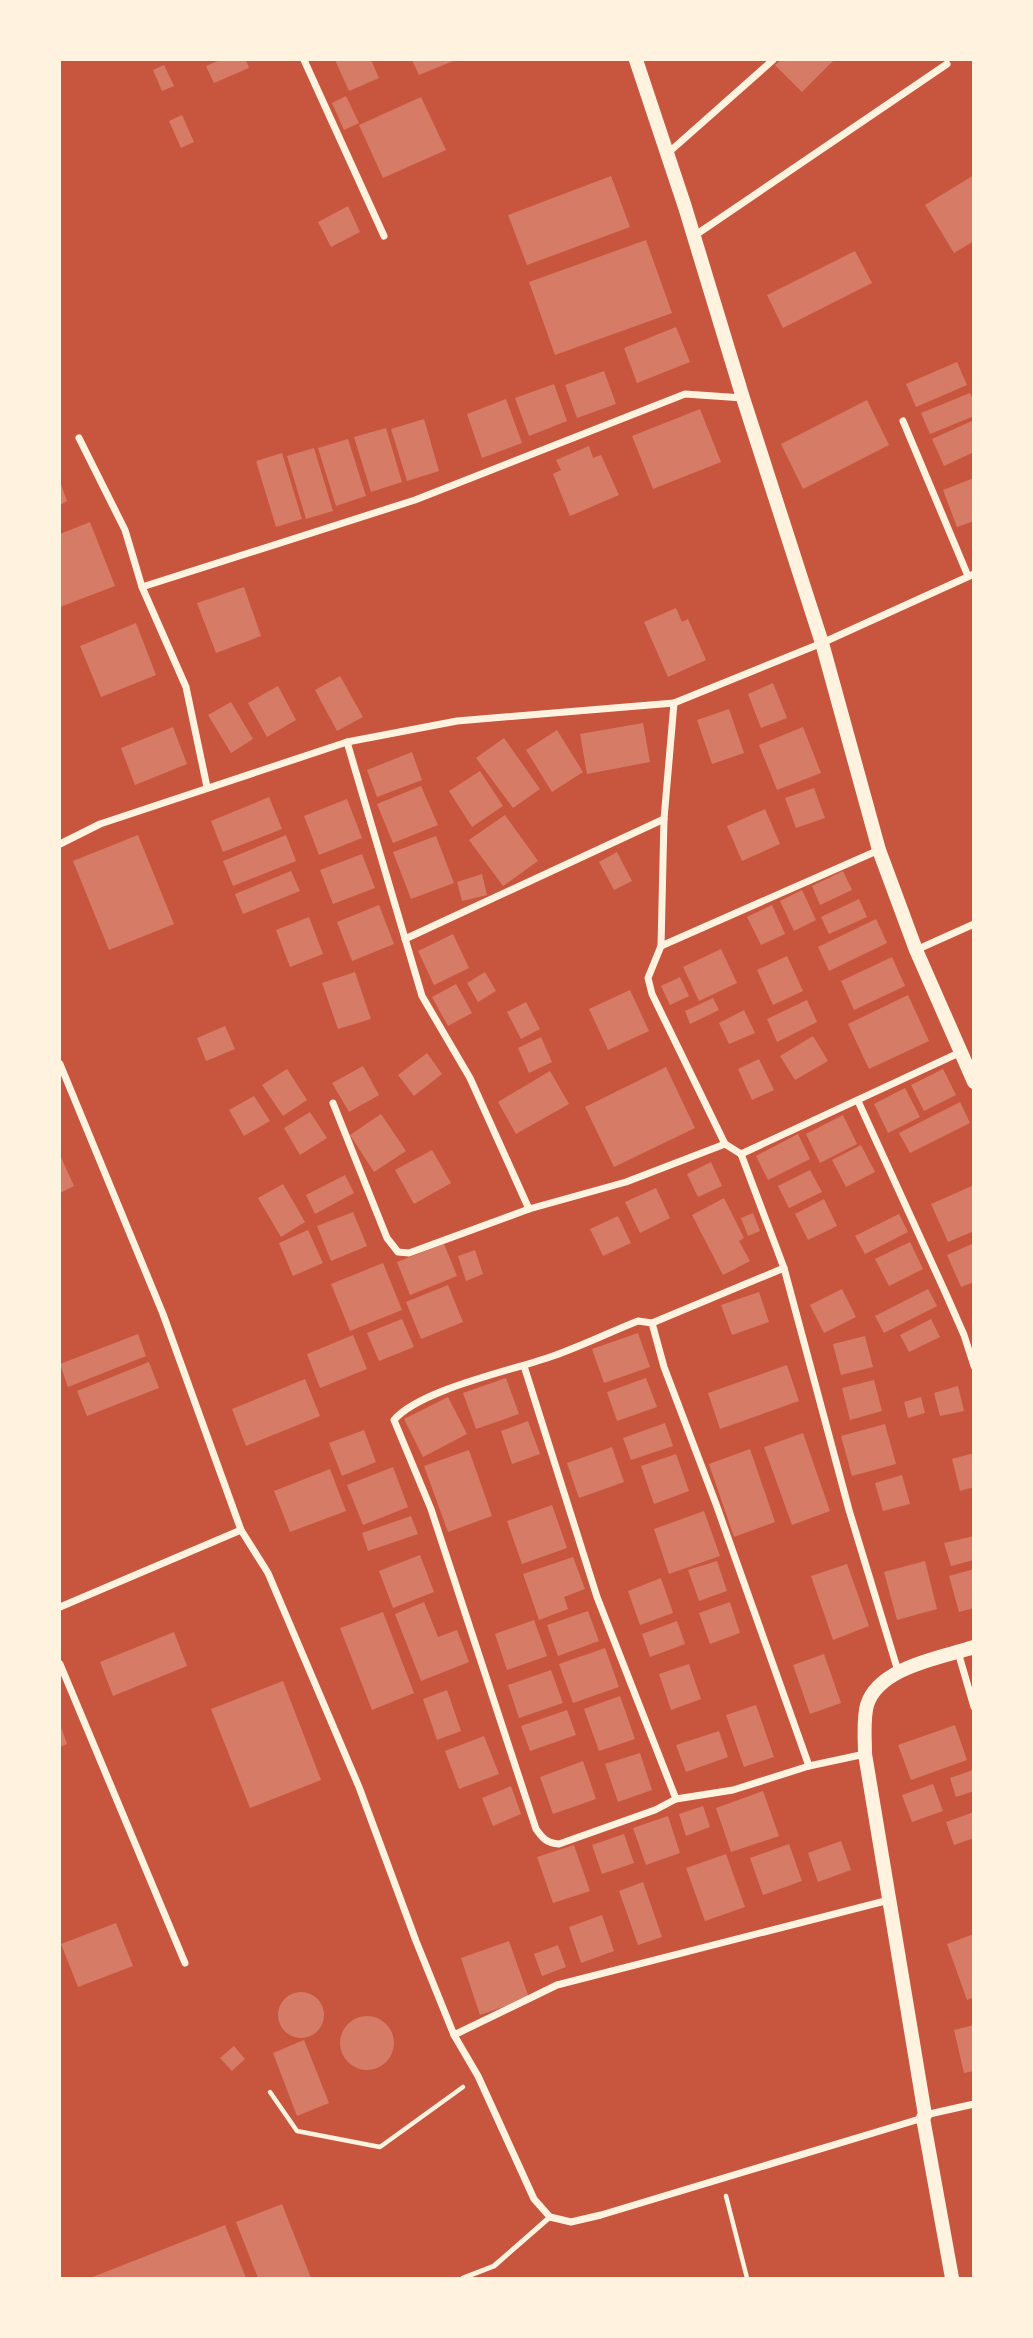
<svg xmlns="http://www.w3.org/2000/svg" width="1033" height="2338" viewBox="0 0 1033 2338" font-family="'Open Sans',sans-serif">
<rect width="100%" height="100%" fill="#c8553d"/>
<g fill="#d67c66">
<polygon points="220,60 246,60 249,68 214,83 206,66"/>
<polygon points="335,60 371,60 379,78 349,91"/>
<polygon points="412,60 452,60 453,61 419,75"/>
<polygon points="781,60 834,60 802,92 775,65"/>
<polygon points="164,65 174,86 162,91 153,70"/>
<polygon points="346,96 359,123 344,130 332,103"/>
<polygon points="421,97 446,150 383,178 359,125"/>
<polygon points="182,115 194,142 181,148 169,121"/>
<polygon points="974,175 974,241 954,253 925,205"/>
<polygon points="611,176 630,227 527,265 508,215"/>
<polygon points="348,206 360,232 331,247 318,222"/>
<polygon points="646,240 672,313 555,355 529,282"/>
<polygon points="855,251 872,283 783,328 767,295"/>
<polygon points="676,327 690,362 637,383 624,348"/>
<polygon points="957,362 967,385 916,407 906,384"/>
<polygon points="604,371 616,404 577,418 565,385"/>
<polygon points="554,384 567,421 529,436 515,398"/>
<polygon points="970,393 974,402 974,416 930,434 921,413"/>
<polygon points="506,399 522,443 482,458 467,414"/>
<polygon points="867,400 889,445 803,489 781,444"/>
<polygon points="700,409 721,462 653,489 632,436"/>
<polygon points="424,419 439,471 407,481 391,429"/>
<polygon points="974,420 974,452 944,466 932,439"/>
<polygon points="386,428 402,482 371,492 354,437"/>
<polygon points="348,439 366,496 336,506 318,448"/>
<polygon points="589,446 593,458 601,455 619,495 570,516 553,474 561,470 556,460"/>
<polygon points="314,448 333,511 306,519 287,456"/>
<polygon points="282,453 302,519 276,527 256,461"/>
<polygon points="974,478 974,521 957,527 943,490"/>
<polygon points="60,482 67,501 60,505"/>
<polygon points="90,522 115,586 60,607 60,534"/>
<polygon points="244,587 261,636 216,653 197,603"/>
<polygon points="676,608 682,622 688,619 706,660 668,677 644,622"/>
<polygon points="136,623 156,675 101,697 80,646"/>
<polygon points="340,676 363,717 337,731 315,690"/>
<polygon points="773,683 787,718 761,728 748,694"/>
<polygon points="278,686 296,720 267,737 248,703"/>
<polygon points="231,702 253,739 231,753 208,715"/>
<polygon points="729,709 744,753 712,764 697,720"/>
<polygon points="643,723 650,762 587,774 580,734"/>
<polygon points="173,727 187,764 135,785 121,748"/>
<polygon points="803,727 821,773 777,790 759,745"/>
<polygon points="557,730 583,772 552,792 526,750"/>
<polygon points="504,738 540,789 513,808 476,758"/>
<polygon points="412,752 422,780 377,797 367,770"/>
<polygon points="480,771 503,806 472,827 449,791"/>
<polygon points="421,786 438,825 393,843 377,804"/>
<polygon points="814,788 825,818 796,828 785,798"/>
<polygon points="269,797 282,829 223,852 211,821"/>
<polygon points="347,799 362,838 319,855 304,816"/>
<polygon points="765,809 780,844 742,861 727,826"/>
<polygon points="505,815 538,861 503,886 469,840"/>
<polygon points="138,835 174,924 109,950 73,861"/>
<polygon points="286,835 296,861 233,886 223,861"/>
<polygon points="436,836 454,883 411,899 393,852"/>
<polygon points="617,852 632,881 614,890 599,862"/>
<polygon points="362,854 375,888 333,904 320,870"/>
<polygon points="291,871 300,891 243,914 235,894"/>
<polygon points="843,871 852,890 820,905 812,886"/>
<polygon points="482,874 487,895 462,901 457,882"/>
<polygon points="802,890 816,920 794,931 780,901"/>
<polygon points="859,899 867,917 829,934 821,917"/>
<polygon points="379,905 394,944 352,961 337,922"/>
<polygon points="772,905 785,934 761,945 747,917"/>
<polygon points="309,917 323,954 290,967 276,930"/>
<polygon points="876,919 887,943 829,971 818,947"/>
<polygon points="453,934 469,968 434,985 418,951"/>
<polygon points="721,949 737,983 699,1001 683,967"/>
<polygon points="787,956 803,991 773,1005 757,970"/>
<polygon points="892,957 905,986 854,1010 841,981"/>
<polygon points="355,972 371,1019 338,1029 322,983"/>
<polygon points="485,972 496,991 478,1002 467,983"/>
<polygon points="680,977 689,996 670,1005 661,986"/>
<polygon points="456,984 472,1013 448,1026 432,997"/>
<polygon points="630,990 649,1031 608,1050 589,1009"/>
<polygon points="908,995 929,1041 869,1069 848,1024"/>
<polygon points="713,998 719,1010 690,1024 685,1011"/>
<polygon points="807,1000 817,1022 777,1042 767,1019"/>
<polygon points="526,1002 540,1029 521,1039 507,1012"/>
<polygon points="744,1010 755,1033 729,1044 719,1023"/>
<polygon points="225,1026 235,1049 206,1061 197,1038"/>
<polygon points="813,1036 828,1061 795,1080 780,1056"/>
<polygon points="541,1037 552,1062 529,1073 518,1048"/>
<polygon points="427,1053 442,1074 414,1096 398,1075"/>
<polygon points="759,1059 774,1090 752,1100 738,1069"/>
<polygon points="363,1066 379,1095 349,1112 332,1083"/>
<polygon points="666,1067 695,1128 614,1167 585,1107"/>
<polygon points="287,1069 307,1100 283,1116 262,1085"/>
<polygon points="943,1069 956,1095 924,1111 911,1085"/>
<polygon points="550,1071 569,1104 516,1134 498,1102"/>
<polygon points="905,1088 920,1117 888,1133 874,1104"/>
<polygon points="254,1096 270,1121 244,1136 229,1110"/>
<polygon points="960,1102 970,1123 910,1153 899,1133"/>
<polygon points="310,1112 327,1138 300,1155 284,1128"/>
<polygon points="381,1114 406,1151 374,1172 350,1135"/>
<polygon points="843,1115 857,1144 820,1163 806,1134"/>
<polygon points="798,1134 810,1159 768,1180 756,1156"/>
<polygon points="861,1145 875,1172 846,1187 832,1160"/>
<polygon points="432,1150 451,1183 414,1204 395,1170"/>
<polygon points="60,1155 74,1186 60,1193"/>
<polygon points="711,1162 722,1186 698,1197 687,1174"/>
<polygon points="810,1170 822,1192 789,1208 778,1186"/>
<polygon points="345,1175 354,1193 315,1214 306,1195"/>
<polygon points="283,1184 305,1222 281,1237 258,1198"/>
<polygon points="974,1185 974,1231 948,1242 931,1204"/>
<polygon points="656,1188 670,1218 640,1233 625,1202"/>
<polygon points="724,1198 744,1238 739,1241 750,1261 723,1275 692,1215"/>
<polygon points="824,1199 837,1226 808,1240 795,1214"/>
<polygon points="353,1212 367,1246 331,1261 317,1226"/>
<polygon points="753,1213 760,1231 748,1236 741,1218"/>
<polygon points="899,1214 908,1232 865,1254 855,1236"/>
<polygon points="618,1216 631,1243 603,1256 590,1229"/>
<polygon points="308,1230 323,1263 293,1276 279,1243"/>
<polygon points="910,1242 923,1269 889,1286 875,1259"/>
<polygon points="974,1243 974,1282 961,1287 947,1255"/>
<polygon points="444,1244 457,1276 410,1295 397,1262"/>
<polygon points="475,1250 483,1274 466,1281 458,1256"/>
<polygon points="383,1263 402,1310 350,1331 331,1284"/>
<polygon points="448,1285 463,1322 421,1339 406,1302"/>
<polygon points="842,1289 856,1317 824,1333 810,1305"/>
<polygon points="928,1289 937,1306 884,1333 875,1316"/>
<polygon points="759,1292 769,1322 732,1335 721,1305"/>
<polygon points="402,1319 414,1347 379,1361 367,1333"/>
<polygon points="931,1319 940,1337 909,1352 900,1335"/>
<polygon points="638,1333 650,1367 604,1383 592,1349"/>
<polygon points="138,1334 146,1356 68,1387 60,1364"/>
<polygon points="353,1335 367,1369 320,1388 307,1354"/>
<polygon points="865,1336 873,1367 841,1375 833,1344"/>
<polygon points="149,1362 159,1388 87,1416 77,1391"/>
<polygon points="787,1365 799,1401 720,1429 708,1393"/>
<polygon points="506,1378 519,1414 476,1429 463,1393"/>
<polygon points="646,1378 657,1407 617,1421 607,1392"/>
<polygon points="305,1379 320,1416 246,1446 232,1409"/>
<polygon points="874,1380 882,1411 850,1420 842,1388"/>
<polygon points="958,1386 964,1411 940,1416 934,1393"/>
<polygon points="448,1397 467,1434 423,1457 404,1419"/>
<polygon points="921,1397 925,1413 908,1418 904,1402"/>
<polygon points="528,1421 540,1454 512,1464 501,1431"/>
<polygon points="665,1423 673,1446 631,1460 623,1438"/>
<polygon points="885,1424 896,1464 852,1476 841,1436"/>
<polygon points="364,1430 376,1462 342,1476 329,1443"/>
<polygon points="803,1433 830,1511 792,1525 764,1447"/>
<polygon points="612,1447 624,1482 579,1498 567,1463"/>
<polygon points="750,1449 775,1522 734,1537 709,1464"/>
<polygon points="469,1450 492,1516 448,1532 424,1466"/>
<polygon points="974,1453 974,1487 960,1491 952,1459"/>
<polygon points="676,1454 689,1491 654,1504 641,1466"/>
<polygon points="393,1467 408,1507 363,1525 347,1485"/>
<polygon points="330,1469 346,1511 290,1532 274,1491"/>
<polygon points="902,1475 910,1504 883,1511 875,1483"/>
<polygon points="552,1505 567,1548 522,1564 507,1521"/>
<polygon points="704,1511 720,1556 669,1574 654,1529"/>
<polygon points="411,1516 418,1534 368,1551 362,1533"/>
<polygon points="974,1536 974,1560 951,1566 944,1543"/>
<polygon points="420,1555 434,1592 393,1608 379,1571"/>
<polygon points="573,1557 585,1589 564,1597 568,1609 539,1620 523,1574"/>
<polygon points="717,1561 727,1591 699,1601 688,1570"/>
<polygon points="925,1561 937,1609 897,1620 884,1572"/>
<polygon points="847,1564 869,1626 833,1640 811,1576"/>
<polygon points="974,1569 974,1608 959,1612 949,1576"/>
<polygon points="661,1578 673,1613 640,1625 628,1591"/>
<polygon points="424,1602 438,1637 457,1630 469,1662 421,1681 395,1614"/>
<polygon points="730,1602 740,1633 710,1644 699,1613"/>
<polygon points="588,1611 599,1641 558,1656 547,1625"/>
<polygon points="383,1612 414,1693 372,1710 340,1628"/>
<polygon points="534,1620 547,1656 507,1670 495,1634"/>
<polygon points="677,1621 685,1644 650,1657 642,1634"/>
<polygon points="174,1632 187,1666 113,1696 100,1662"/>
<polygon points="605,1648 619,1687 573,1703 559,1664"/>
<polygon points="824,1654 841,1703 810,1714 793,1665"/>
<polygon points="689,1664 701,1699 671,1710 659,1674"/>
<polygon points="551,1670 563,1703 519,1718 508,1685"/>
<polygon points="283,1681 321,1780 250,1808 211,1709"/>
<polygon points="447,1690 461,1731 437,1740 423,1699"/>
<polygon points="620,1696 635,1739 599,1751 584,1709"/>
<polygon points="756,1705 774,1757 744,1767 726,1715"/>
<polygon points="567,1710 576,1735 530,1751 521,1726"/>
<polygon points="60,1724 67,1744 60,1747"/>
<polygon points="955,1725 967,1760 911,1780 898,1745"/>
<polygon points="719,1731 728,1757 686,1772 676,1745"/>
<polygon points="484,1736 499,1774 459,1789 445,1751"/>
<polygon points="640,1753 652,1790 618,1802 605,1764"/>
<polygon points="583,1761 596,1799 553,1814 540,1777"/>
<polygon points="973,1770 974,1791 956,1797 950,1778"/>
<polygon points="933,1784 943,1811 912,1822 902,1795"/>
<polygon points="511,1786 521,1814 493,1826 482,1798"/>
<polygon points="763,1791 779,1836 731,1852 716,1808"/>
<polygon points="703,1806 710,1827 686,1836 679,1814"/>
<polygon points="974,1812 974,1838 954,1845 946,1822"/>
<polygon points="668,1816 680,1853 646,1865 633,1828"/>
<polygon points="624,1834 634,1863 602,1874 592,1845"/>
<polygon points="841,1841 851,1870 818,1882 808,1853"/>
<polygon points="789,1844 802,1881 763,1895 750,1858"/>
<polygon points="574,1845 590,1891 553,1903 537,1857"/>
<polygon points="726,1854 745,1907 705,1921 686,1868"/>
<polygon points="643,1882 662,1937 638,1945 619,1891"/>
<polygon points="602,1915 614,1951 581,1963 569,1927"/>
<polygon points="116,1923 133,1966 78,1987 61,1944"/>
<polygon points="974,1934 974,1997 967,2000 947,1944"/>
<polygon points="509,1941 529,1998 480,2015 461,1958"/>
<polygon points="558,1945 566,1967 542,1976 534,1954"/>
<circle cx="301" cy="2015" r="23"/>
<circle cx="367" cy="2043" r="27"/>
<polygon points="974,2025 974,2071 964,2073 954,2030"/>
<polygon points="304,2040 329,2103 297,2116 273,2053"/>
<polygon points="234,2046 245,2059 232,2071 220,2058"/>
<polygon points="282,2204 311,2278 258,2278 236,2222"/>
<polygon points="225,2225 246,2278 90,2278"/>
</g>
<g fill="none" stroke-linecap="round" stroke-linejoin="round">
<g stroke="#fff3e0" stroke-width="4.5">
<polyline points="270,2092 297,2131 380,2147 463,2087"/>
<polyline points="726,2196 747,2278"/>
</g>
<polyline stroke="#fff3e0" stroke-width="5" points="463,2278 494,2266 550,2217"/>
<g stroke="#fff3e0" stroke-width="7">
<polyline points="304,60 384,236"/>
<polyline points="668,153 773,60"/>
<polyline points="694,236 947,64"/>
<polyline points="903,421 968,576"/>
<polyline points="79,438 125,530 142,587 186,687 207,787"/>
<polyline points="142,587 415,500 685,394 743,398"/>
<polyline points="347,742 422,996 470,1078 529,1209"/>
<polyline points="60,844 100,824 347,742 457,721 674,703 822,643 974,574"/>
<polyline points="405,939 664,819"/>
<polyline points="661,946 664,819 674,703"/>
<polyline points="916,950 974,924"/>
<polyline points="60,1064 163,1314 241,1530 268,1573 359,1787 416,1941 454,2035 557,1985 889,1900"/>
<polyline points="858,1101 946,1294 964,1335 974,1366"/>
<polyline points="333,1103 387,1238 398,1252 409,1253 529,1209 626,1182 725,1144 741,1154 961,1052"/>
<polyline points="725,1144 652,994 648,978 661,946 879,850"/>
<polyline points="741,1154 784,1268 849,1510 898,1671"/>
<polyline points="652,1323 784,1268"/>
<polyline points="524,1366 597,1597 676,1799 733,1790 809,1766 865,1754"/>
<polyline points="60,1607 241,1530"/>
<polyline points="958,1652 974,1707"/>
<polyline points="60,1664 185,1963"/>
<path d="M676,1799L655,1810L559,1844C547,1843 543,1839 536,1829L431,1509L394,1420C421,1389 511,1371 553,1356C582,1346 610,1332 638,1321L652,1323L664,1367L716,1504L809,1766"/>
<polyline points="454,2035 478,2076 534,2199 550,2217 571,2222 601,2215 923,2118"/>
<polyline points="925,2115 974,2104"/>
</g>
<g stroke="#fff3e0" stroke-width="14">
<polyline points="636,60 685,207 743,398 822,643 879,850 916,950 974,1082"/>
<path d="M952,2278L923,2118L925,2115L865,1754C865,1738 863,1720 867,1705C879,1667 940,1658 974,1647"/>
</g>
</g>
<rect width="1033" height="2338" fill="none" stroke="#fff3e0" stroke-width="122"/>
</svg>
